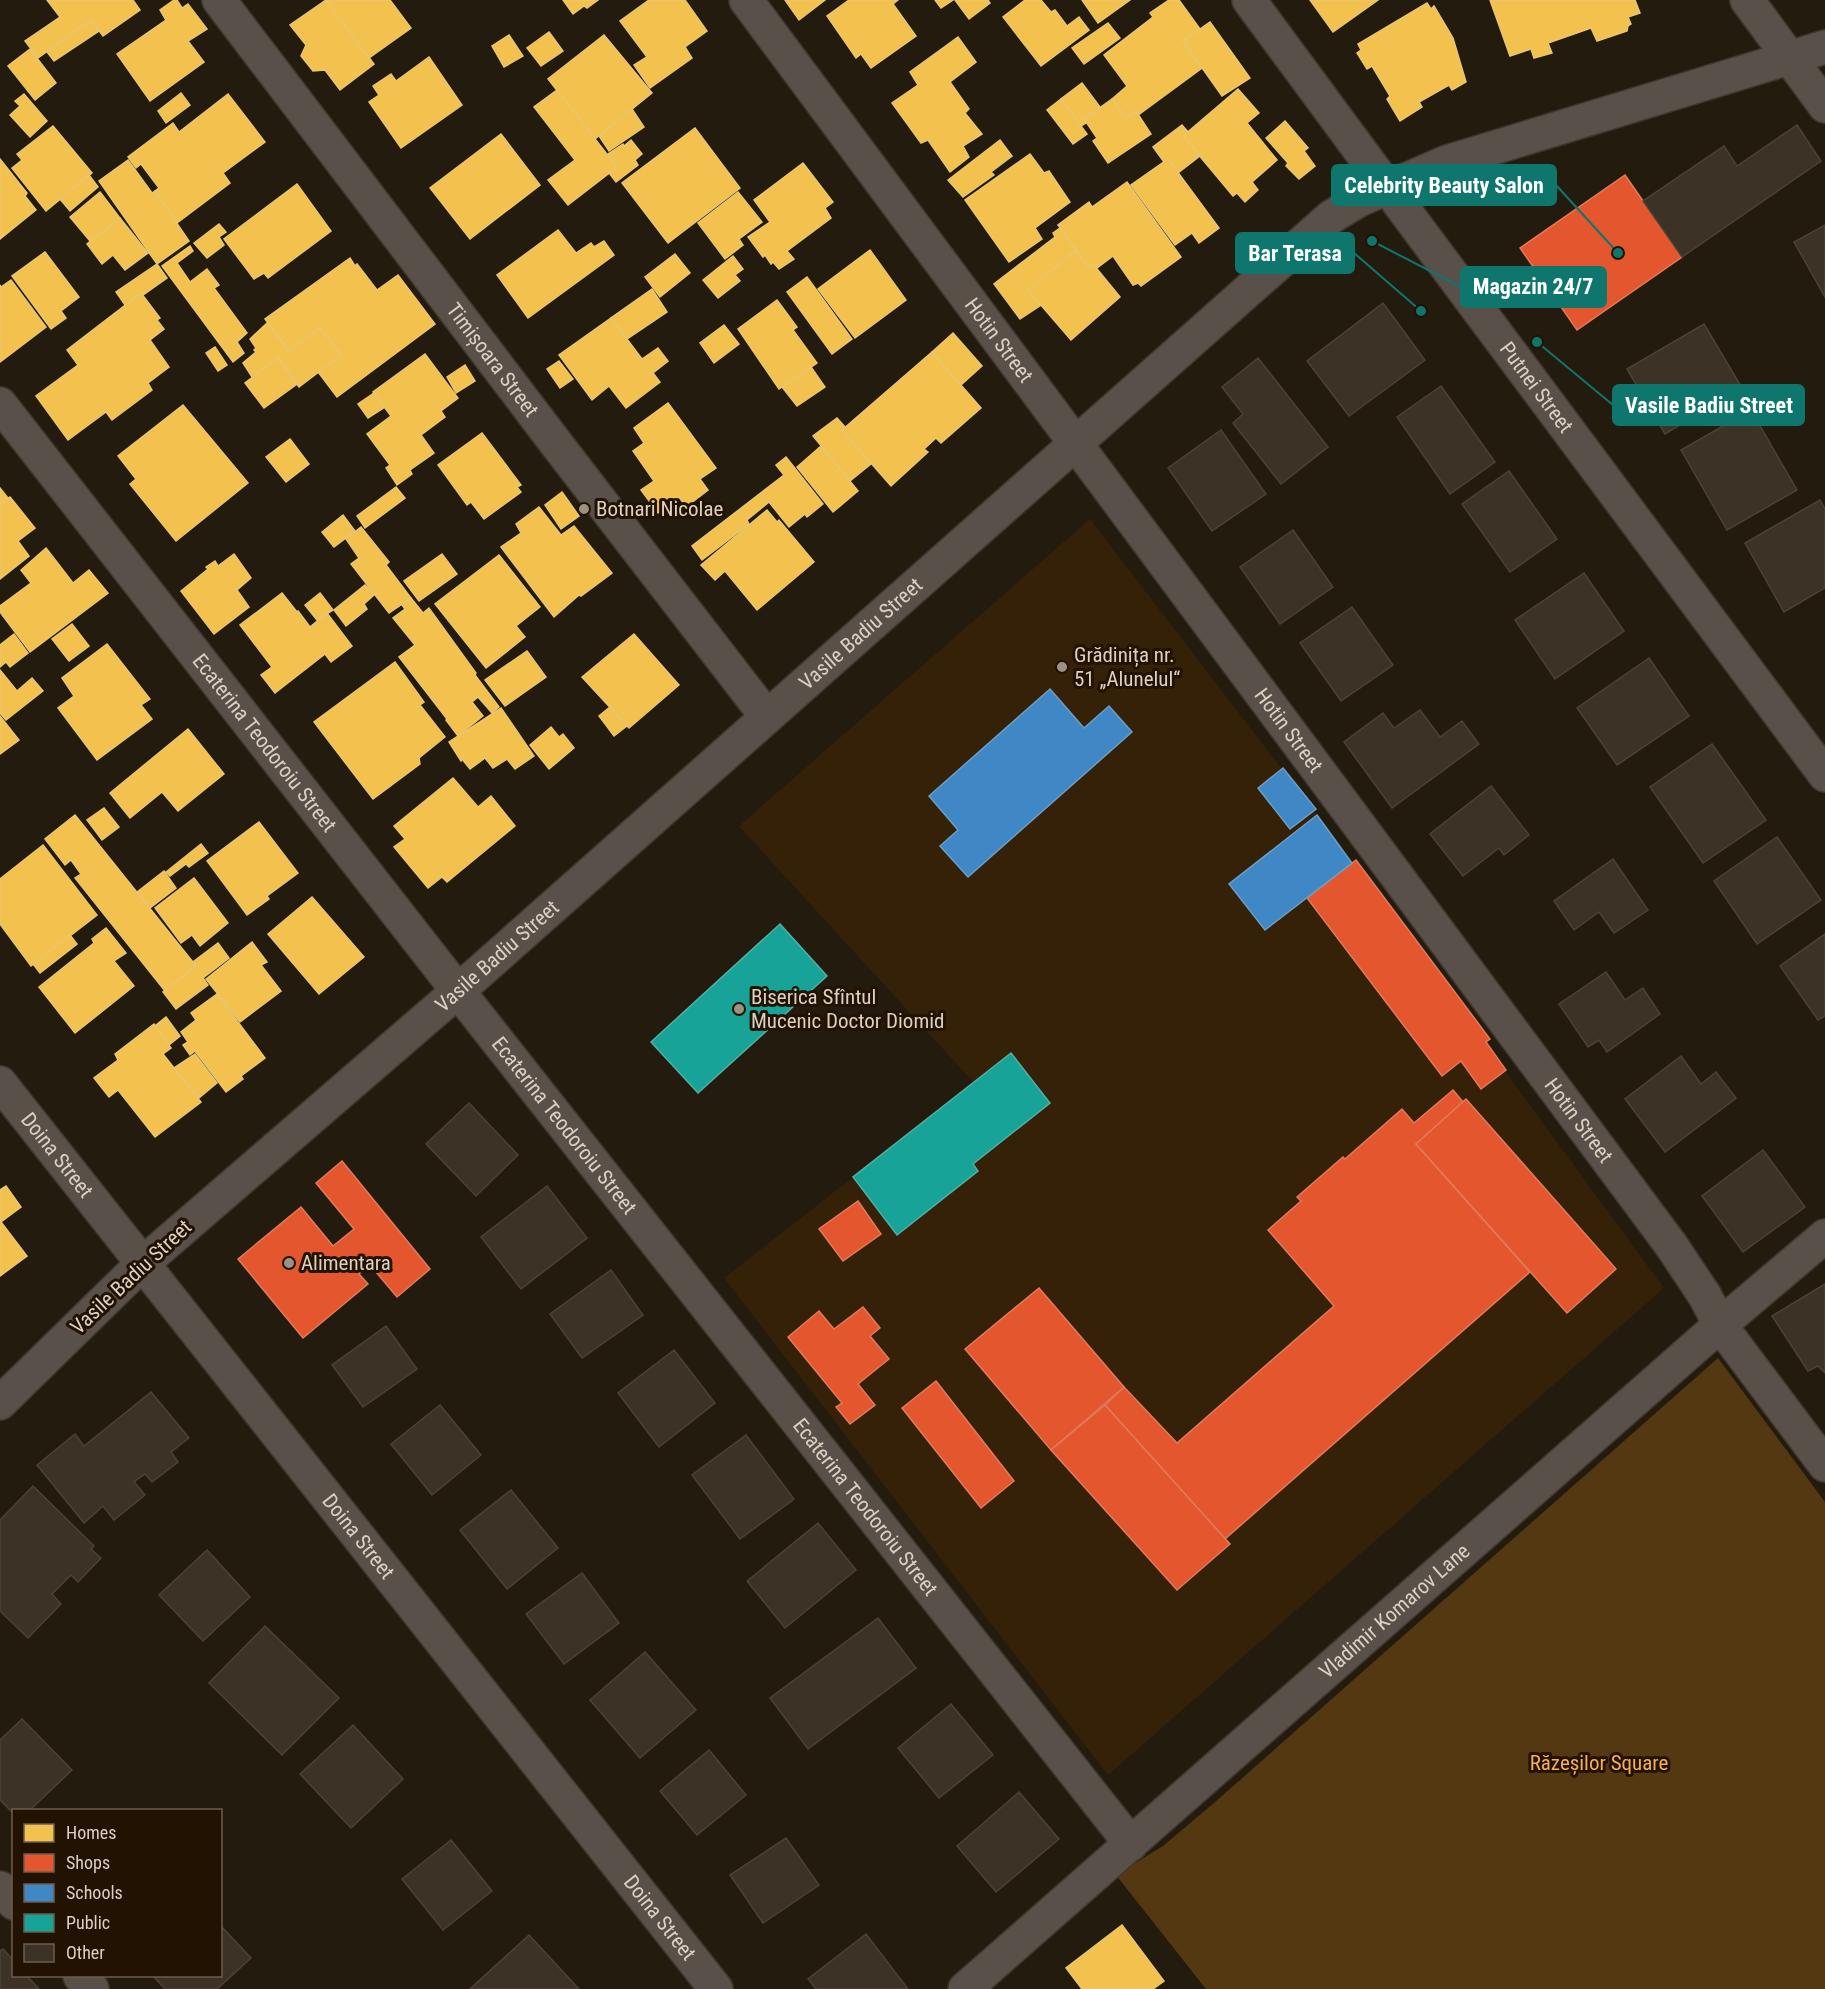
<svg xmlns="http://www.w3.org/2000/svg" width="1825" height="1989" viewBox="0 0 1825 1989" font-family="'Roboto Condensed',sans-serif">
<rect width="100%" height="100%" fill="#241b0f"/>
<polygon fill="#342107" points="1090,519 1317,815 1664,1288 1108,1775 724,1278 974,1083 739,826"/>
<polygon fill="#543812" points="1718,1358 1825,1502 1825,1989 1206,1989 1116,1875 1163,1846 1214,1803"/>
<g fill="#f2c14e" stroke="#ebc671" stroke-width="1.5">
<polygon points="47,0 133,0 140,10 103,36 91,20 38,58 25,41 60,17"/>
<polygon points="174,0 177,0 182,8 188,4 207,29 188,41 204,62 150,101 117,54 166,20 160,10"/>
<polygon points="326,0 374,64 340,90 325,70 313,71 301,56 306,45 290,25"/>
<polygon points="326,0 390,0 411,28 369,58"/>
<polygon points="563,0 598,0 587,8 584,6 573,14"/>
<polygon points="649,0 685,0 707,31 685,47 692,58 650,88 634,65 647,57 620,21"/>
<polygon points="785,0 825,0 799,20"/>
<polygon points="849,0 898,0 893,4 916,36 871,68 861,54 856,58 827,16"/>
<polygon points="935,0 953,0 941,8"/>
<polygon points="955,0 988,0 990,3 969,19"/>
<polygon points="1025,0 1041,0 1051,12 1055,10 1067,26 1079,17 1089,30 1041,66 1003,17"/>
<polygon points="1082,0 1130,0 1098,23"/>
<polygon points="1169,0 1179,0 1200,29 1183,41 1202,68 1138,115 1136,111 1126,118 1112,99 1127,86 1104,55 1153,17 1150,13"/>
<polygon points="1310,0 1378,0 1333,32"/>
<polygon points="1490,0 1635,0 1640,13 1628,17 1631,24 1628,26 1627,31 1597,41 1591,28 1548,43 1552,53 1534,58 1531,49 1510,56"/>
<polygon points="1427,3 1431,9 1434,6 1453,38 1466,82 1452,90 1449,85 1419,102 1422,107 1400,121 1387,99 1390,96 1372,66 1367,69 1357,53 1361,50 1358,44"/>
<polygon points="91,20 99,31 54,61 47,52"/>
<polygon points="1210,22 1250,78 1222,96 1183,41"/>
<polygon points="1108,23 1120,38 1084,64 1072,48"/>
<polygon points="549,32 563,51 541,66 527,48"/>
<polygon points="509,35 523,56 504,67 492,46"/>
<polygon points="604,35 652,93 595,139 548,79"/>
<polygon points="958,37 976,62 950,82 969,109 965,113 982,134 963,146 969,157 950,172 928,140 921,143 892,103 918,85 910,72"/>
<polygon points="30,49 56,83 35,100 8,66"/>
<polygon points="429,57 462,105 401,148 369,102 379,95 373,86 391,74 396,81"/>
<polygon points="1082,83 1100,107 1084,119 1086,123 1081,126 1061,99"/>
<polygon points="1238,89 1259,113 1247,123 1277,160 1252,182 1258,190 1245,202 1237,193 1233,196 1183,136"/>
<polygon points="557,90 617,167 568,205 548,180 575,160 534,107"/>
<polygon points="181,93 190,105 166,123 158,111"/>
<polygon points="24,94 47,121 30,137 10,115 20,106 15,101"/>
<polygon points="228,94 265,142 223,173 230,183 177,223 155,191 159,188 141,164 136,168 128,157 173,123 179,132"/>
<polygon points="1061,99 1087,134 1073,144 1047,110"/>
<polygon points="1112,99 1126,118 1136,111 1151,134 1108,163 1093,141 1097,138 1084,119"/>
<polygon points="632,109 644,127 609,151 599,136"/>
<polygon points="1285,121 1308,148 1304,151 1315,166 1299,179 1286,166 1288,163 1266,138"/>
<polygon points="1182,125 1188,132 1183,136 1200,156 1178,173 1168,159 1164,162 1153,147"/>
<polygon points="53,126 92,173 46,211 12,168 22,160 17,154"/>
<polygon points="695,128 740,188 668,243 622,183"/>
<polygon points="501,134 540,185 470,239 430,188"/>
<polygon points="631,140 642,154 635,160 638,165 616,182 609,173 617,167 608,154 623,144 624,146"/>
<polygon points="1000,140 1012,156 991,172 994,175 963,197 948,180"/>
<polygon points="1030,154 1044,173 1049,171 1070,202 1035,228 1042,239 1009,262 965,200"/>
<polygon points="0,159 27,193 25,196 36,210 0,239"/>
<polygon points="1168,159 1219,228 1199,243 1192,233 1175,245 1131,185"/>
<polygon points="128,160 152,193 155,191 189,241 157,264 99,181"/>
<polygon points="803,163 833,202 825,208 831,218 787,251 794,259 779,269 773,262 771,264 765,255 763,257 748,237 770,222 754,200"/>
<polygon points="89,175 98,187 70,211 60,199"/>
<polygon points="1127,182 1181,257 1141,286 1138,283 1133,285 1113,256 1097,268 1093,264 1088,267 1058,225 1089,202 1092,207"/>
<polygon points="297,184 331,231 268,278 264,273 254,279 224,239"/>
<polygon points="100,192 120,218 90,241 70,217"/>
<polygon points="738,192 762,222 739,239 743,245 725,259 698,223"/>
<polygon points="120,218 148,253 125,270 113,255 102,264 87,244"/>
<polygon points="219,224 226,232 219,237 224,245 207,258 194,243"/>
<polygon points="1060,228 1076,250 1028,290 1041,305 1020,319 994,284 1055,237 1053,233"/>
<polygon points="558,230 576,253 591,243 594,247 604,241 614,255 528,318 497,275"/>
<polygon points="190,246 193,251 177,263 190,282 207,269 219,285 214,288 247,333 237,342 244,353 233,362 162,266"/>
<polygon points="870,250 906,300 855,338 818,289"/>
<polygon points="1076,250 1088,267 1093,264 1120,297 1071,340 1028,290"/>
<polygon points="45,252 79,297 61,311 66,318 51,329 12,276"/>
<polygon points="675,254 690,273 660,297 645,277"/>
<polygon points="733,256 743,269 735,275 740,281 718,298 703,280"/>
<polygon points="350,258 355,266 357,264 377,290 398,275 435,324 337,397 318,372 341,355 320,328 289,351 265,319"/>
<polygon points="157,264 167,278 143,295 141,293 125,305 116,292"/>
<polygon points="807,277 852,339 832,354 787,292"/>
<polygon points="11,280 46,327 0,362 0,285 1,287"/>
<polygon points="652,289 667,312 627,339 611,318"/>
<polygon points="141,293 160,318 157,320 164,329 150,340 169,367 148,383 152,390 112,420 106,412 68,440 36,396 78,365 67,350"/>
<polygon points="777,300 797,327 793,330 817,363 779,389 738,329"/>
<polygon points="611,318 642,359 658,348 668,361 653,373 660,382 626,408 609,386 592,400 559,355"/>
<polygon points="267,323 289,351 320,328 341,355 299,387 278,358 252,377 243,363 256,352 254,350 256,348 250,339"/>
<polygon points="724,325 739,344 714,363 700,343"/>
<polygon points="953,333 982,366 961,385 932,352"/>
<polygon points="215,347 227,365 218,371 206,353"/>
<polygon points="932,352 981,408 941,443 936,438 924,449 928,452 891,486 842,430"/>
<polygon points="425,354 458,398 441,411 445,417 421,435 434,453 410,470 412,474 397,485 386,468 390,465 367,434 391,416 373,392"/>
<polygon points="278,358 297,384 264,408 245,383"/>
<polygon points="559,361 573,379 560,388 547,369"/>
<polygon points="465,365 475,381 456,393 447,377"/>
<polygon points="811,367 825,387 797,406 782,387"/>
<polygon points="374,393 385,407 368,418 358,404"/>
<polygon points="668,403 716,468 700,479 708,490 686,507 679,497 658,513 641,490 654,481 633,451 644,443 634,428"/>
<polygon points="183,405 248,483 176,541 130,484 136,479 118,456"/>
<polygon points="837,418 845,427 842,430 871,464 850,481 813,436"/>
<polygon points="482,433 521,485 517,487 521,492 484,519 471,502 467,505 438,465"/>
<polygon points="290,439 309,464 286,482 266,457"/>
<polygon points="821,446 858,491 833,512 797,467"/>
<polygon points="786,457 823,504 807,517 805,514 789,527 769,502 747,520 749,524 702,560 692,546 784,475 776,465"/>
<polygon points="396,487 405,498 365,528 357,516"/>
<polygon points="0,488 8,498 0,504"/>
<polygon points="562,492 579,516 561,529 545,505"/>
<polygon points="10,497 35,528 18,541 29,556 0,579 0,504"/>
<polygon points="539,507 561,535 574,526 612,573 581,596 579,595 554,617 501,547 521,533 516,524"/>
<polygon points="767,510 777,522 779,520 814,562 757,610 725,571 715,580 701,565"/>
<polygon points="343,515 355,531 334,547 322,532"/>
<polygon points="361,527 389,562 386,565 411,598 389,613 351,564 359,558 346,539"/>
<polygon points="46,548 73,583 89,570 108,593 30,652 0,612 0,606 31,583 21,570"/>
<polygon points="234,554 251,578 237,590 249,607 214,634 181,591 208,569 206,567 215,561 218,566"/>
<polygon points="442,554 457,574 419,601 404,581"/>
<polygon points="499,555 540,607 516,626 525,637 486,668 435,604"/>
<polygon points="365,585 375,594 364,604 367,609 346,626 334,610"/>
<polygon points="282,593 297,612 298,611 310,627 327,613 352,646 331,662 325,654 275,693 261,675 272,667 240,625"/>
<polygon points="320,593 333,610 317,620 305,605"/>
<polygon points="411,598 423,613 429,608 476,673 475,675 499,707 492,713 478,697 472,702 483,716 458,736 446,720 447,719 399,657 415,645 393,618 405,609 402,605"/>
<polygon points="72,624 89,646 69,661 52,639"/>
<polygon points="14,634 28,653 10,667 6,662 0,667 0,645"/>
<polygon points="634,634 679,685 629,728 582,677"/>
<polygon points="107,644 150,699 141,705 152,719 97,760 58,708 74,696 62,678"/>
<polygon points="527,651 546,677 505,706 485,680"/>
<polygon points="395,662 424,702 420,705 445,737 419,758 420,764 373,799 314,722"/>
<polygon points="0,670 17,691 32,678 43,691 6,720 0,713"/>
<polygon points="610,707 627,726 614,736 599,716"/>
<polygon points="501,708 534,756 515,769 507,759 493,768 485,758 470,769 462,759 461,761 449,742"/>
<polygon points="0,716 19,740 0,754"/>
<polygon points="551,727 559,737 563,734 574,748 549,769 530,745"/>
<polygon points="188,729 224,774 178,811 162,792 130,818 110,793"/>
<polygon points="453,778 478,807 491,796 515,826 447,882 442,877 428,888 394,847 405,839 394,826"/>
<polygon points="104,808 119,827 102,840 87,820"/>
<polygon points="75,815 196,966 165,991 75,878 81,874 71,860 65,865 45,839"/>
<polygon points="259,822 298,873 267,896 269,899 247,915 207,861"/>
<polygon points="201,844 208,853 189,867 186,864 170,876 166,872"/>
<polygon points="43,845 97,915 31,966 0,924 0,879"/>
<polygon points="164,871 176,888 150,908 137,892"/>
<polygon points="194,878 228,923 200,946 192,935 181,943 155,908"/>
<polygon points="312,897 364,957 319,994 268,934"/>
<polygon points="106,928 126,953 114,961 134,986 75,1033 39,987 94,943 92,939"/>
<polygon points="70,935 77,944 40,973 33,964"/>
<polygon points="252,942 267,962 261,965 281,991 240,1022 206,979"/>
<polygon points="218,943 229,958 203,978 208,985 176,1009 163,992 196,966 193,962"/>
<polygon points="217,994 265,1058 241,1076 243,1079 226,1092 195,1051 190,1055 183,1045 188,1042 181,1032 196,1020 191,1013"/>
<polygon points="166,1017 180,1036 169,1045 155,1026"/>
<polygon points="154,1024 171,1048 163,1054 201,1102 155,1137 118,1090 109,1097 94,1078 118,1060 115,1054"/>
<polygon points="195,1054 217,1083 199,1098 174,1068"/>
<polygon points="6,1186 21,1207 1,1222 27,1256 0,1276 0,1190"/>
<polygon points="1122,1925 1164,1981 1153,1989 1082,1989 1066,1968"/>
</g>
<g fill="#e4572e" stroke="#e17b5b" stroke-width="1.5">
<polygon points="1625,175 1682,257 1577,330 1520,248"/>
<polygon points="1356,860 1490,1039 1486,1042 1506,1070 1481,1089 1461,1061 1442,1076 1307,898"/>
<polygon points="1453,1090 1463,1102 1416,1144 1530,1272 1225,1539 1105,1405 1124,1387 1177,1443 1334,1306 1268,1230 1301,1201 1297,1197 1343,1157 1345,1159 1402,1109 1414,1123"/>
<polygon points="1466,1099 1616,1269 1567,1313 1416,1144"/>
<polygon points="342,1161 430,1269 397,1297 370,1265 359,1274 368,1284 303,1338 238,1259 301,1207 333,1246 354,1229 316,1183"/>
<polygon points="858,1201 881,1234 843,1261 819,1229"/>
<polygon points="1039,1288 1124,1387 1051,1450 965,1349"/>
<polygon points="863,1307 880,1328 870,1336 889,1359 858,1384 875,1405 850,1424 836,1407 842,1403 788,1337 819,1311 834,1329"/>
<polygon points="936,1381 1014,1481 981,1508 902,1408"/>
<polygon points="1105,1405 1230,1544 1177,1590 1051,1450"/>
</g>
<g fill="#3f88c5" stroke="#6e9ec4" stroke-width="1.5">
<polygon points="1050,689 1084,728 1109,706 1132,732 968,877 940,846 958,830 929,796"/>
<polygon points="1283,768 1316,809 1290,829 1258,788"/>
<polygon points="1317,815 1352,863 1265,930 1229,884"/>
</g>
<g fill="#17a398" stroke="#52b0a5" stroke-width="1.5">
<polygon points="780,924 827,976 698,1093 651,1042"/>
<polygon points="1011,1053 1050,1103 973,1164 978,1171 897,1235 853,1177"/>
</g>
<g fill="#3c3225" stroke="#4b4338" stroke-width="1.5">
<polygon points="1797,125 1821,161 1682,257 1643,201 1724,146 1737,166"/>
<polygon points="1825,225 1825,297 1794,242"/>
<polygon points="1383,303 1425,360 1349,416 1307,361"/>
<polygon points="1704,324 1742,388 1665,434 1627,369"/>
<polygon points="1258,358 1328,447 1281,484 1233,423 1243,414 1222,387"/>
<polygon points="1441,386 1495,462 1450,494 1397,417"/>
<polygon points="1751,410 1797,490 1727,530 1681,450"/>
<polygon points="1221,430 1266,494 1212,531 1168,468"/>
<polygon points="1509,471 1557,539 1510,572 1462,504"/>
<polygon points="1820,500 1825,509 1825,588 1784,612 1745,543"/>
<polygon points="1293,530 1333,587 1280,624 1240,567"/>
<polygon points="1584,573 1624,631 1555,679 1515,620"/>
<polygon points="1352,607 1393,665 1341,701 1300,643"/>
<polygon points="1649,658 1689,716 1617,765 1577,708"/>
<polygon points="1420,710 1440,737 1462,721 1479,744 1392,808 1344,742 1383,713 1394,728"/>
<polygon points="1712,744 1766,820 1703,863 1650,787"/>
<polygon points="1491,786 1529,835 1504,855 1499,848 1463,876 1430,834"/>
<polygon points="1777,837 1821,900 1757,944 1714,881"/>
<polygon points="1613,859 1648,910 1614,933 1599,912 1574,930 1554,901"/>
<polygon points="1825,934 1825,1016 1818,1020 1780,966"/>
<polygon points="1606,972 1625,1000 1643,988 1660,1014 1607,1052 1599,1040 1588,1047 1559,1004"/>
<polygon points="1681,1056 1701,1084 1716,1072 1736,1098 1665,1152 1625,1099"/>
<polygon points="469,1103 518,1155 476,1196 426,1144"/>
<polygon points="1763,1150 1805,1207 1743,1252 1702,1196"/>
<polygon points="547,1186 587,1238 521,1289 481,1237"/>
<polygon points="611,1270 643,1315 582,1358 550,1314"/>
<polygon points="1825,1284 1825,1373 1818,1366 1808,1371 1772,1316"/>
<polygon points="386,1326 417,1369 363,1407 332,1365"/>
<polygon points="674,1350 715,1403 659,1447 618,1393"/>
<polygon points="151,1392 189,1438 171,1452 178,1462 152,1482 145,1474 134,1482 145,1495 114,1520 103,1506 84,1523 37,1465 75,1434 84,1446"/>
<polygon points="440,1405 481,1455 432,1495 391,1444"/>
<polygon points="746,1435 794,1499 740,1539 692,1475"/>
<polygon points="33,1486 94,1546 91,1549 101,1558 78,1582 71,1575 52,1594 61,1604 28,1638 0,1611 0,1520"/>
<polygon points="511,1490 558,1548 507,1589 460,1530"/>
<polygon points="818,1523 856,1570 785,1628 747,1581"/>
<polygon points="207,1550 250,1597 203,1641 159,1595"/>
<polygon points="582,1573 619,1623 564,1664 526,1614"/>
<polygon points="878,1618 916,1668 808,1749 770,1698"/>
<polygon points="265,1626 339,1698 282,1755 209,1683"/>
<polygon points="645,1652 696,1710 640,1758 590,1700"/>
<polygon points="951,1704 993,1755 939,1798 898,1748"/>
<polygon points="22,1719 72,1770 30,1810 14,1810 14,1814 0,1800 0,1740"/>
<polygon points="353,1725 403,1779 351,1828 300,1774"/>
<polygon points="709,1750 746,1795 697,1835 660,1791"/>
<polygon points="1019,1792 1059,1839 996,1892 957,1846"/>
<polygon points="786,1838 819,1885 763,1923 730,1875"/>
<polygon points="451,1840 492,1891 443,1930 402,1879"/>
<polygon points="220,1925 251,1958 217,1989 165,1989 153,1976 220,1976"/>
<polygon points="866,1934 908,1989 816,1989 808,1979"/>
<polygon points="529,1935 579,1989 470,1989"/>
<polygon points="3,1949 14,1961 14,1976 27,1976 39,1989 0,1989 0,1951"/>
</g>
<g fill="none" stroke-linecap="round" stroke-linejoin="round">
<defs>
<g id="street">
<path id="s1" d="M219,0L558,446L767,717"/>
<path id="s2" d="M746,0L1671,1245L1705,1296L1720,1325L1825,1465"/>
<polyline points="1249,0 1387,187"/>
<polyline points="1747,0 1825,106"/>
<path id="s3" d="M0,404L458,991L1131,1844"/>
<polyline points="0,1403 142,1264"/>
<polyline points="0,1888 14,1903"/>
<polyline points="80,1976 92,1989"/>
<path id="s4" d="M965,1989L1720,1325L1825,1236"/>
</g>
<g id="secondary">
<path id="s5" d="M1387,187L1825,775"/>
<path id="s6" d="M0,1083L716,1989"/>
<path id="s7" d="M142,1264L458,991L1331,217L1359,200L1447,162L1825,47"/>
</g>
</defs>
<use href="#street" stroke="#3f372f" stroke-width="36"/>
<use href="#secondary" stroke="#3f372f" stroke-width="36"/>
<use href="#street" stroke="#595149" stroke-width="33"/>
<use href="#secondary" stroke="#595149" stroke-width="33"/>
</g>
<g fill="#9b9184" stroke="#221201" stroke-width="2">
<circle cx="584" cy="509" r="6"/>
<circle cx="1062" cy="667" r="6"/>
<circle cx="739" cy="1009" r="6"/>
<circle cx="289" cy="1263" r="6"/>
</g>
<g text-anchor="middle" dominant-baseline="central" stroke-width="6" stroke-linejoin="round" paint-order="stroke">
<g font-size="21" fill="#dbd0c3" stroke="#221201">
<text stroke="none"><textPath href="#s2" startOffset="424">Hotin Street</textPath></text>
<text stroke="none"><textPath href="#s1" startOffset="452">Timișoara Street</textPath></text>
<text stroke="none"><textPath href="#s5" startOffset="250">Putnei Street</textPath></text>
<text stroke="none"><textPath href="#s7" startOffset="956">Vasile Badiu Street</textPath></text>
<text stroke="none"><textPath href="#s2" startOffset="910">Hotin Street</textPath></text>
<text stroke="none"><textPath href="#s3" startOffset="430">Ecaterina Teodoroiu Street</textPath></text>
<text stroke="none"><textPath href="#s7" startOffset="470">Vasile Badiu Street</textPath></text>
<text stroke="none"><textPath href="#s2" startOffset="1396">Hotin Street</textPath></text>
<text stroke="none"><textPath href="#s3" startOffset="916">Ecaterina Teodoroiu Street</textPath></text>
<text stroke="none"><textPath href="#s6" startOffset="92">Doina Street</textPath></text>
<text transform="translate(131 1277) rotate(-43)">Vasile Badiu Street</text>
<text stroke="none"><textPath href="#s3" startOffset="1402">Ecaterina Teodoroiu Street</textPath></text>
<text stroke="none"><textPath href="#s6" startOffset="578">Doina Street</textPath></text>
<text stroke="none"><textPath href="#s4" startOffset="572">Vladimir Komarov Lane</textPath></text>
<text stroke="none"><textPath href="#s6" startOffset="1064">Doina Street</textPath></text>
</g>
<g font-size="21" fill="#dbd0c3" stroke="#221201" text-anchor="start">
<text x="596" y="509">Botnari Nicolae</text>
<text x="1074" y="655">Grădinița nr.<tspan x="1074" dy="24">51 „Alunelul“</tspan></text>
<text x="751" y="997">Biserica Sfîntul<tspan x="751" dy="24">Mucenic Doctor Diomid</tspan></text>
<text x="301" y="1263">Alimentara</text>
</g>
<g font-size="21" fill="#f9af4d" stroke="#221201">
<text x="1599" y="1763">Răzeșilor Square</text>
</g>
</g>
<path fill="none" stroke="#0f766e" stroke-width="2" d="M1618 253L1556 185M1421 311L1354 253M1372 241L1461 287M1537 342L1613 405"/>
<g fill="#0f766e" stroke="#221201" stroke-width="2">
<circle cx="1618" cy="253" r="6"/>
<circle cx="1421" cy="311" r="6"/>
<circle cx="1372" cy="241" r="6"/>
<circle cx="1537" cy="342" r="6"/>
</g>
<g fill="#0f766e" stroke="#0f766e" stroke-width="2">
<rect x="1332" y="165" width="224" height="40" rx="6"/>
<rect x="1236" y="233" width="118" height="40" rx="6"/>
<rect x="1461" y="267" width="145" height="40" rx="6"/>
<rect x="1613" y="385" width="191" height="40" rx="6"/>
</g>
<g font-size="22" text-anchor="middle" font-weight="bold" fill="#fff">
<text x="1444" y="193">Celebrity Beauty Salon</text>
<text x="1295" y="261">Bar Terasa</text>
<text x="1533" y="294">Magazin 24/7</text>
<text x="1709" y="413">Vasile Badiu Street</text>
</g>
<rect x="12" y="1809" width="210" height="168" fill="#221201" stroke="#6c5e4f" stroke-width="1.5"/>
<rect x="24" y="1824" width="30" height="18" fill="#f2c14e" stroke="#6c5e4f" stroke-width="1.5"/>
<text x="66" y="1839" font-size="18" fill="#dbd0c3">Homes</text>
<rect x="24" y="1854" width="30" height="18" fill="#e4572e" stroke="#6c5e4f" stroke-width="1.5"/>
<text x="66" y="1869" font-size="18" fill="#dbd0c3">Shops</text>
<rect x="24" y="1884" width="30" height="18" fill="#3f88c5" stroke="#6c5e4f" stroke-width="1.5"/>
<text x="66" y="1899" font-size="18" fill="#dbd0c3">Schools</text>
<rect x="24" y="1914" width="30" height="18" fill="#17a398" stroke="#6c5e4f" stroke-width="1.5"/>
<text x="66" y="1929" font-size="18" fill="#dbd0c3">Public</text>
<rect x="24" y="1944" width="30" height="18" fill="#3c3225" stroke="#6c5e4f" stroke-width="1.5"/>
<text x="66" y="1959" font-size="18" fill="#dbd0c3">Other</text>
</svg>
